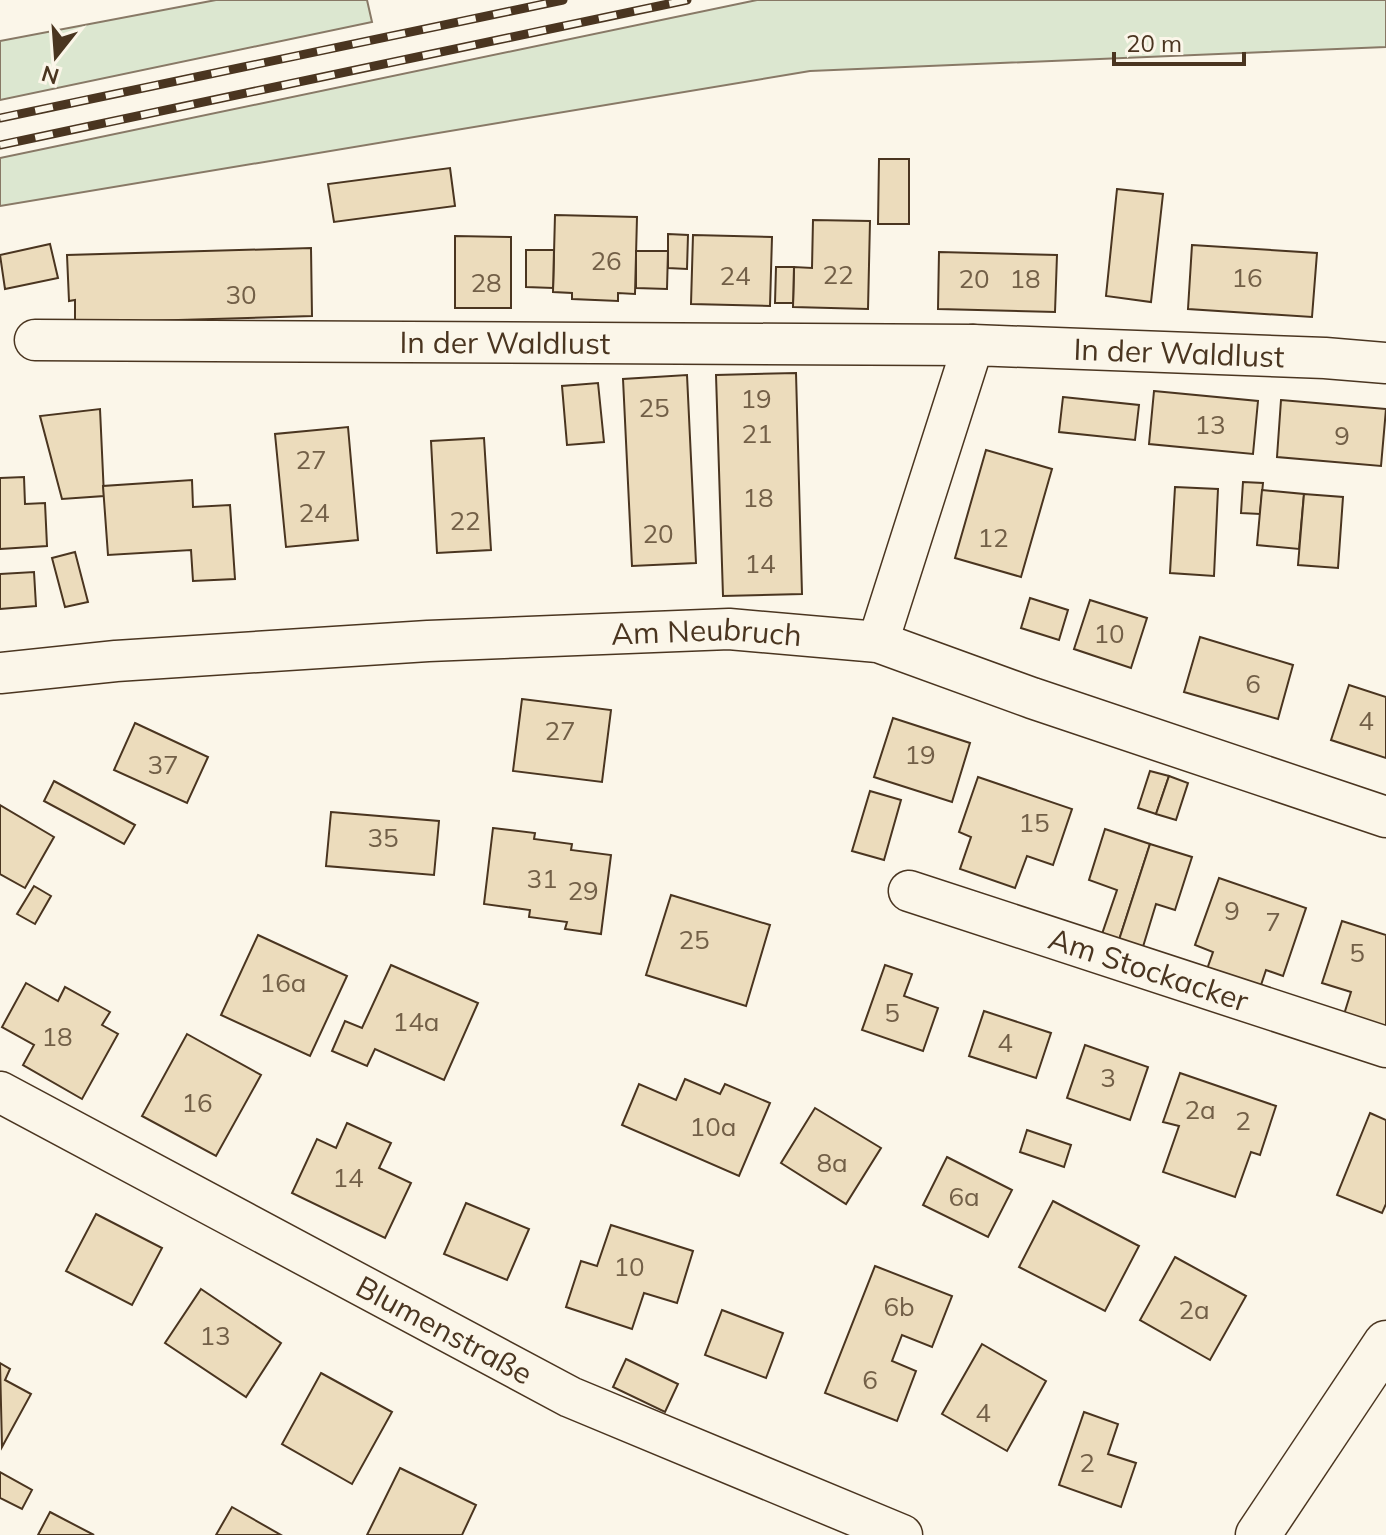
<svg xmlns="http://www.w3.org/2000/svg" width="1386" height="1535" viewBox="0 0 1386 1535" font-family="Mulish,sans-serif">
<rect width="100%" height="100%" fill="#fbf6e9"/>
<g fill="#dce7d0" stroke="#887966" stroke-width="2">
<polygon points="216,0 367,0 372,22 0,100 0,41"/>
<polygon points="757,0 1386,0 1386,47 810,71 0,206 0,158"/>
</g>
<g fill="#ecdcbc" stroke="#4a3520" stroke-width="2">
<polygon points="879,159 909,159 909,224 878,224"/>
<polygon points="450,168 455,206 334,222 328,184"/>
<polygon points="1117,189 1163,194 1151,302 1106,296"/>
<polygon points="555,215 637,217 635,294 618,293 618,301 572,299 572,293 553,292"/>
<polygon points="813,220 870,221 868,309 793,307 794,267 812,268"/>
<polygon points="668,234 688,235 687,269 668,268"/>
<polygon points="693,235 772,237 770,306 691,304"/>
<polygon points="455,236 511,237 511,308 455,308"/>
<polygon points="50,244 58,278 5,289 0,255"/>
<polygon points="1192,245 1317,253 1312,317 1188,309"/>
<polygon points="311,248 312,316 75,323 75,300 69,301 67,255"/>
<polygon points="526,250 554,250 553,288 526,287"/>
<polygon points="636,251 668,251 667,289 636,288"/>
<polygon points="939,252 1057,255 1055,312 938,309"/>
<polygon points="776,267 794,267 793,303 775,303"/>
<polygon points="796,373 802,594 723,596 716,375"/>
<polygon points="687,375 696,563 632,566 623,379"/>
<polygon points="598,383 604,442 567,445 562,386"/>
<polygon points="1154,391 1258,401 1253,454 1149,444"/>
<polygon points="1063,397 1139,405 1135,440 1059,432"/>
<polygon points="1281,400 1386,409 1381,466 1277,457"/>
<polygon points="100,409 104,496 62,499 40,416"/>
<polygon points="348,427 358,540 286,547 275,434"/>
<polygon points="484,438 491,550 437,553 431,441"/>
<polygon points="986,450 1052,469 1021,577 955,558"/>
<polygon points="24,477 25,504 45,503 47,546 0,549 0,478"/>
<polygon points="192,480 193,507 230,505 235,579 193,581 191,550 108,555 103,486"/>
<polygon points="1243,482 1263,483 1260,514 1241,513"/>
<polygon points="1175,487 1218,489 1214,576 1170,573"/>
<polygon points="1262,490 1304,494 1299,549 1257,545"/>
<polygon points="1304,494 1343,497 1338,568 1298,565"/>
<polygon points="75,552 88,602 65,607 52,558"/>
<polygon points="34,572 36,606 0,609 0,574"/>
<polygon points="1030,598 1068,610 1059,640 1021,628"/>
<polygon points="1090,600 1147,618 1131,668 1074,649"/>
<polygon points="1200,637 1293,665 1278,719 1184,692"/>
<polygon points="1349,685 1386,697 1386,758 1331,740"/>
<polygon points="522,699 611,710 602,782 513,771"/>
<polygon points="893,718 970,743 952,802 874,777"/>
<polygon points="135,723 208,757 187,803 114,770"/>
<polygon points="1150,771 1169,776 1156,814 1138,808"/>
<polygon points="1169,776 1188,783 1176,820 1156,814"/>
<polygon points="978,777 1072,809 1053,865 1027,856 1015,888 960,869 971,837 959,832"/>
<polygon points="54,781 135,825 124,844 44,801"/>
<polygon points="870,791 901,800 884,860 852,851"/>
<polygon points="0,805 54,837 25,888 0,874"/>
<polygon points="331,812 439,821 434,875 326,866"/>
<polygon points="493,828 535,833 534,839 572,844 571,850 611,855 601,934 565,929 567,922 529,917 530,910 484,904"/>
<polygon points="1105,829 1150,844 1118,943 1101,937 1117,890 1089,880"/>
<polygon points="1150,844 1192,857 1175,910 1156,904 1142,950 1118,943"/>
<polygon points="1219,878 1306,908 1283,976 1266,970 1258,994 1205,975 1213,952 1195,945"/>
<polygon points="34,886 51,896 35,924 17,914"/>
<polygon points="671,895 770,925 746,1006 646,975"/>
<polygon points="1342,921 1386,935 1386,1038 1341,1024 1351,992 1322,983"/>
<polygon points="258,935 347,976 310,1056 221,1015"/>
<polygon points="391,965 478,1003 444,1080 375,1049 367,1066 332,1051 345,1021 362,1028"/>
<polygon points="885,965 912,974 904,996 938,1008 923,1051 862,1030"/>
<polygon points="26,983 58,1001 65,987 110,1012 102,1025 118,1034 82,1099 23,1065 34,1045 2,1027"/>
<polygon points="984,1011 1051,1033 1036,1078 969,1056"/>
<polygon points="187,1034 261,1075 216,1156 142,1116"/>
<polygon points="1085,1045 1148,1067 1130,1120 1067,1098"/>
<polygon points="1180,1073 1276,1106 1260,1155 1251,1152 1235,1197 1163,1172 1179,1126 1163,1122"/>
<polygon points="685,1079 720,1094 725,1084 770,1103 739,1176 622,1125 639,1084 676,1100"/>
<polygon points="815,1108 881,1148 846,1204 781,1163"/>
<polygon points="1370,1113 1386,1120 1386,1204 1382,1213 1337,1195"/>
<polygon points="347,1123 391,1143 379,1168 411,1183 385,1238 292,1193 317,1139 336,1148"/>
<polygon points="1027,1130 1071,1145 1064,1167 1020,1152"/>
<polygon points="947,1157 1012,1190 988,1237 923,1205"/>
<polygon points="1053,1201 1139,1246 1105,1311 1019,1267"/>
<polygon points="466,1203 529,1229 507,1280 444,1254"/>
<polygon points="96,1214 162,1248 132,1305 66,1271"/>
<polygon points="611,1225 693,1251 677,1303 644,1293 632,1329 566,1307 581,1261 597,1266"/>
<polygon points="1175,1257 1246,1296 1210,1360 1140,1320"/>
<polygon points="875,1266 952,1296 932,1347 902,1335 892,1361 916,1371 897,1421 825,1393"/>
<polygon points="201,1289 281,1343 246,1397 165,1343"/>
<polygon points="722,1310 783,1333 766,1378 705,1355"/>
<polygon points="982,1344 1046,1381 1007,1451 942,1414"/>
<polygon points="626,1359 678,1384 665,1412 613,1387"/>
<polygon points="0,1363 10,1369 5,1380 31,1394 2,1447"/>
<polygon points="321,1373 392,1412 352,1484 282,1444"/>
<polygon points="1084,1412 1118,1424 1108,1454 1136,1463 1121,1507 1059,1485"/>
<polygon points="400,1468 476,1505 462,1535 367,1535"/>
<polygon points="0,1472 32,1490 22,1509 0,1498"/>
<polygon points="232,1507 281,1535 216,1535"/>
<polygon points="50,1512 94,1535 38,1535"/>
</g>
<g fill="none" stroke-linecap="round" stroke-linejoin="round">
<defs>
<g id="street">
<path id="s1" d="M35,340L973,345"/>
<path id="s2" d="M878,642L973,345L1325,358L1386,363"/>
<path id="s3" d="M0,673L116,661L428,641L729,629L878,642L1032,698L1386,817"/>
<path id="s4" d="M909,891L1386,1047"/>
<path id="s5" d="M0,1092L570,1397L902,1535"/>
</g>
<polyline id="secondary" points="1258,1535 1386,1343"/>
</defs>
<use href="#street" stroke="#4a3520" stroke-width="43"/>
<use href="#secondary" stroke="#4a3520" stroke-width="47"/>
<use href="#street" stroke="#fbf6e9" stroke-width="40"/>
<use href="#secondary" stroke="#fbf6e9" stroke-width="44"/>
<defs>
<g id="rail">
<polyline points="0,118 563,0"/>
<polyline points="0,145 687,0"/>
</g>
</defs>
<use href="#rail" stroke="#4a3520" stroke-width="9"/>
<use href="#rail" stroke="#fbf6e9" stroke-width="6" stroke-dasharray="18" stroke-linecap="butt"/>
</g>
<g text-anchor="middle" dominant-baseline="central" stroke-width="6" stroke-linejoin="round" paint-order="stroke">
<g font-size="26" fill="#725f47">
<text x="606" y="260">26</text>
<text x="838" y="274">22</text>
<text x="735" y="275">24</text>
<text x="1247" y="277">16</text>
<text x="974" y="278">20</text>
<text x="1025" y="278">18</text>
<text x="486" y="282">28</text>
<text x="241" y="294">30</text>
<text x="756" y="398">19</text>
<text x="654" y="407">25</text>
<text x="1210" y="424">13</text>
<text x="757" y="433">21</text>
<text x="1342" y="435">9</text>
<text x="311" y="459">27</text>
<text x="758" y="497">18</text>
<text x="314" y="512">24</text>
<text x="465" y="520">22</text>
<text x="658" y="533">20</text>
<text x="993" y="537">12</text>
<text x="760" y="563">14</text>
<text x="1109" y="633">10</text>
<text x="1253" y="683">6</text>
<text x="1366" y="720">4</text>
<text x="560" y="730">27</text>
<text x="920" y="754">19</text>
<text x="163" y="764">37</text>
<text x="1034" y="822">15</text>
<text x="383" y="837">35</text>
<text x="542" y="878">31</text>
<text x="583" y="890">29</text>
<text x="1232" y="910">9</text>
<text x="1273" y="921">7</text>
<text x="694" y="939">25</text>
<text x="1357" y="952">5</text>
<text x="283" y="982">16a</text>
<text x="892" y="1012">5</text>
<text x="416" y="1021">14a</text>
<text x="57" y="1036">18</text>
<text x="1005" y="1042">4</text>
<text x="1108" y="1077">3</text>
<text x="197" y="1102">16</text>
<text x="1200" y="1109">2a</text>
<text x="1243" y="1120">2</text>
<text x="713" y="1126">10a</text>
<text x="832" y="1162">8a</text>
<text x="348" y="1177">14</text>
<text x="964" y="1196">6a</text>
<text x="629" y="1266">10</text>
<text x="899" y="1306">6b</text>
<text x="1194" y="1309">2a</text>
<text x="215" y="1335">13</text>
<text x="870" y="1379">6</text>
<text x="983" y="1412">4</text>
<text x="1087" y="1462">2</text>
</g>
<g font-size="30" fill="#4a3520" stroke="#fbf6e9">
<text stroke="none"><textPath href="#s1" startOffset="470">In der Waldlust</textPath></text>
<text stroke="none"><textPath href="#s2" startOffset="518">In der Waldlust</textPath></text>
<text stroke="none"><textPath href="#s3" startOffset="708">Am Neubruch</textPath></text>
<text stroke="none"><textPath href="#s4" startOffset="252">Am Stockacker</textPath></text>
<text stroke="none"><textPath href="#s5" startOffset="504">Blumenstraße</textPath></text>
</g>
</g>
<g transform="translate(56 56) rotate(197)" stroke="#fbf6e9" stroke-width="6" paint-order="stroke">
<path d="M0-6L14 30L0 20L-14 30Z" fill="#4a3520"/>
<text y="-12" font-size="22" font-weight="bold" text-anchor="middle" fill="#4a3520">N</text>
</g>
<path d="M1114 52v12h130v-12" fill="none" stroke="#4a3520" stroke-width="4"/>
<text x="1126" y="52" font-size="24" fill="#4a3520" stroke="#fbf6e9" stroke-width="6" paint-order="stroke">20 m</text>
</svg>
